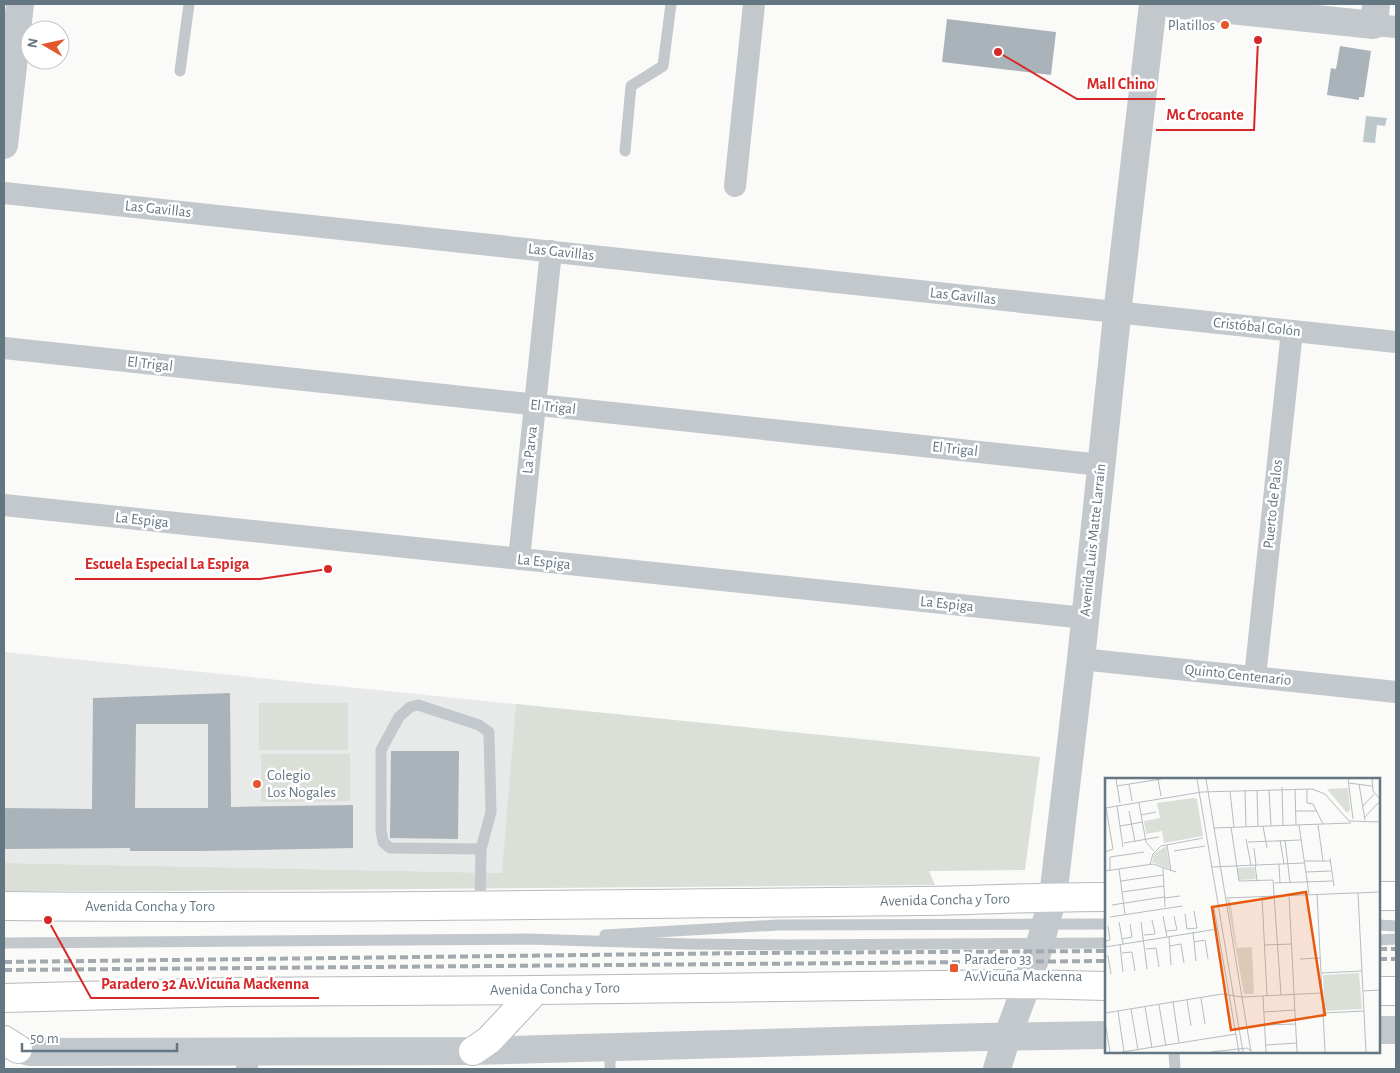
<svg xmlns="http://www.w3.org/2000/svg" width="1400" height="1073" viewBox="0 0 1400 1073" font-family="'Alegreya Sans',sans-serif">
<rect width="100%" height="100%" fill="#fafaf8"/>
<polygon fill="#e8e9e9" points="4,652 516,704 503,873 4,863"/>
<g fill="#dadfd7">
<rect x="259" y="703" width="89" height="47"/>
<polygon points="516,704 1040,757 1025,870 929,871 935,885 152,891 4,891 4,863 502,873"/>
<polygon points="261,754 350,754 350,801 261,802"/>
</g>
<polygon fill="#bbc7cb" points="1366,116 1387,118 1385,126 1377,125 1375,143 1363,142"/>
<g fill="#aab3b9" fill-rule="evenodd">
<polygon points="947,19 1056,32 1051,75 942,62"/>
<polygon points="1340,46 1371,51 1364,97 1359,97 1359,100 1327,95 1331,68 1336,69"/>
<path d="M230,693L231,807L353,805V848L198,851H130V848L4,849V808L92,809L93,698ZM136,724H208V808H135Z"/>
<polygon points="391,751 459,751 458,839 390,838"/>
</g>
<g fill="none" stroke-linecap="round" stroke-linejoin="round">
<defs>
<g id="primary">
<polyline points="1379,896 1396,896"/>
<path d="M4,906C308,909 613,904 918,901C981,900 1043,897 1106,897"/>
<polyline points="1379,991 1396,991"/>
<polyline points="4,998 231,992 536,990 1027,984 1106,986"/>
<polyline points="4,1040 18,1049"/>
<polyline points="473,1051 489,1040 536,990"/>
</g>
</defs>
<use href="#primary" stroke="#b5babe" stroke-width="30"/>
<g stroke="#c3c8cc" stroke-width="11">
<polyline points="180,71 189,4"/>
<polyline points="625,151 631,86 663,66 671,4"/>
<polyline points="480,906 481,849 491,812 489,732 479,725 418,705 410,707 399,717 381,750 381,830 383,842 390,848 481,849"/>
<polyline points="1379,925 1396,926"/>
<polyline points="605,935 779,925 1106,924"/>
<polyline points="1379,940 1396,939"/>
<polyline points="4,943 528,939 689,944 786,945 1106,943"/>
<polyline points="610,1048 610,1069"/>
<polyline points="1174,1052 1175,1069"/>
</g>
<g stroke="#c3c8cc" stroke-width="22">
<polyline points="1374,25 1396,27"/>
<polyline points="735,186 754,4"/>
<polyline points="4,193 1396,342"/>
<polyline points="4,348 1101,465"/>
<polyline points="4,505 1085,618"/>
<polyline points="519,559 551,251"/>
<polyline points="1081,659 1396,692"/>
<polyline points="1255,677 1292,331"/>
<polyline points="247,1051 247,1069"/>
</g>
<g stroke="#c3c8cc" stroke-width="28">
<polyline points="1172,4 1374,25 1376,4"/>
<polyline points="4,145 20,4"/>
<polyline points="1379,1030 1396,1030"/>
<polyline points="18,1049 30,1052 41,1052 473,1051 984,1037 1106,1035"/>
<polyline points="997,1069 1004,1046 1027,984 1040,944 1053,897 1081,659 1119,297 1153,4"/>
</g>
<use href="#primary" stroke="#fff" stroke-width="28"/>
<g stroke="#a2aab0" stroke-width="4" stroke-dasharray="8 4" stroke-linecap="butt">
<polyline points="1379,949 1396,949"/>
<polyline points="1379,959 1396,959"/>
<polyline points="4,962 750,953 1106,951"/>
<polyline points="4,970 1106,961"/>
</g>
</g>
<g fill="#e4572e" stroke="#fff" stroke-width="2">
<circle cx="1225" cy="25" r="5"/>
<circle cx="257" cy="784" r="5"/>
<rect x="949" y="963" width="10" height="10" rx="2.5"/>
</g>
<g text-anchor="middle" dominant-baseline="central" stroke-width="5" stroke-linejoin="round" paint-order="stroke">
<g font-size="15" fill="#657683" stroke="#fff" text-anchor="start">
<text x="1215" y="25" text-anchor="end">Platillos</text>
<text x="267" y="775">Colegio<tspan x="267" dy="17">Los Nogales</tspan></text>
<text x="964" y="959">Paradero 33<tspan x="964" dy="17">Av.Vicuña Mackenna</tspan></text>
</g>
<g font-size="15" fill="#657683" stroke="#fff">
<text transform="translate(158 209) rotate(6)">Las Gavillas</text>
<text transform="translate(561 252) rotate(6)">Las Gavillas</text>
<text transform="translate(963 296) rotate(6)">Las Gavillas</text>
<text transform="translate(1257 327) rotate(6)">Cristóbal Colón</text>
<text transform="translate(150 364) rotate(6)">El Trigal</text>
<text transform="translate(553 407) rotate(6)">El Trigal</text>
<text transform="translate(955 449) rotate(6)">El Trigal</text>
<text transform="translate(530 450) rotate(-84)">La Parva</text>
<text transform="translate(1273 504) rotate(-84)">Puerto de Palos</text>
<text transform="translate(142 520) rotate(6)">La Espiga</text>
<text transform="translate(1093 540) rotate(-84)">Avenida Luis Matte Larraín</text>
<text transform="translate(544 562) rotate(6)">La Espiga</text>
<text transform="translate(947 604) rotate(6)">La Espiga</text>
<text transform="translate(1238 675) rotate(6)">Quinto Centenario</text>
<text transform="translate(945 900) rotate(-1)">Avenida Concha y Toro</text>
<text x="150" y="906">Avenida Concha y Toro</text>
<text transform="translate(555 989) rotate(-1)">Avenida Concha y Toro</text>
</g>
</g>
<g transform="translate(1105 778)">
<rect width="275" height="275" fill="#fafaf8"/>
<path d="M243,10L245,32L242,35L222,11ZM88,20L92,21L98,58L59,65L57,53L41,56L39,43L55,40L52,25ZM61,68L65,91L47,84L49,76ZM149,89L151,101L134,102L132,90ZM125,121L132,170L147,169L149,216H139L122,122ZM254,195L257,231L219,233L218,197Z" fill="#dadfd7"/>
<path fill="none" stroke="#b5bdc2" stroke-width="1" d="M11,1L15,25M53,1L56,18M92,1L138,274M101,1L146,274M243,1L248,41M267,1L268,13L275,21M243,5L267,8M24,6L27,23M254,6L260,42M12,8L56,1M177,9L178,48M190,11L191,47M202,11V25L208,26L218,46M140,12L141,49M152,12L153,48M164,12L166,48M125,14L129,49M34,25L41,64L49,73M12,28L18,69M258,28L269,16M0,30L97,14L207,11L220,16L244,43L275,44M24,33L30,64M190,33H212M36,37L51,34M260,39L275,23M194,47L204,116M213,47L218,83M15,48L38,44M158,48L162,70M126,49L134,103L168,102L176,217M109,50L246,45M141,61L146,87M175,62L179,86M180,62L185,105M143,64L196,62M19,65L54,59M62,67L66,93M149,70L151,87M69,73L100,68M0,74L8,71L1,30M225,80L229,108M199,83H225M45,86L48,76L56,68L98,60M174,86L175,105M150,87L152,102M106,89L199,85M58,90L60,129M14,91L20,136M5,92V79L39,74M0,93L48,86L71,94M201,94L226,93M16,103L58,97M169,105L228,103M17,114L59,108M253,115L261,274M212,116L220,274M184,117L192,274M157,118L162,218M59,120L75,118M121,120L275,114M7,127L59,119M109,130L134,274M80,136L82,151L92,150L89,133M58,138L62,159M5,139L77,128M14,144L18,166M36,144L42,191M61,153L72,152L69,138M88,154L91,183M39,157L50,156L47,142M64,159L66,187M17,161L27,159L25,146M0,163L5,162L3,148M89,164L100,162L103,181M15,167L18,194M159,167L187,166M65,168L76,166L79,185M0,169L112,151M41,171L51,170L54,189M17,175L27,174L30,193M0,178H3L6,196M195,181L215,180M216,195L257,193M258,213L275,212M158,218L161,274M96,220L100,246M82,222L86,248M68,224L74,265M54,227L61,268M40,229L47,270M26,231L33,272M13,233L19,274M159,234L190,232M0,235L117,216L137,219L217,215M218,235L259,233M0,244L5,274M160,247L191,246M161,267L192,265M17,274L131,256M106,274L142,270L145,272"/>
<path fill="#e8590c" fill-opacity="0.15" stroke="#e8590c" stroke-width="2.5" d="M201,114L220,237L126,252L107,129Z"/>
<rect width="275" height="275" fill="none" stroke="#657683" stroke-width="2.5"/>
</g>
<path fill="none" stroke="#d62828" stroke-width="2" d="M998 52L1077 99H1165M1258 40L1254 130H1156M328 569L260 579H75M48 920L91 998H319"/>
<g fill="#d62828" stroke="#fff" stroke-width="2">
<circle cx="998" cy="52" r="5"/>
<circle cx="1258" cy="40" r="5"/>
<circle cx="328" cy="569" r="5"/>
<circle cx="48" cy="920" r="5"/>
</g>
<g font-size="16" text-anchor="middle" font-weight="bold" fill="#d62828" stroke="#fff" stroke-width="5" stroke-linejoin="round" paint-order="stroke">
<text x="1121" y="89">Mall Chino</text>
<text x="1205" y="120">Mc Crocante</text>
<text x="167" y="569">Escuela Especial La Espiga</text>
<text x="205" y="989">Paradero 32 Av.Vicuña Mackenna</text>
</g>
<rect width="1400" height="1073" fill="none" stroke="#657683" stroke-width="10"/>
<g transform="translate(45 45) rotate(279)"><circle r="24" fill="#ffffff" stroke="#c1c8cd"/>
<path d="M0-4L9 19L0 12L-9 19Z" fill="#e4572e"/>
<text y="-8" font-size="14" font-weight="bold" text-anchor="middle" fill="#657683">N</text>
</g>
<path d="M22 1043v8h155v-8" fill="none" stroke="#657683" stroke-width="2.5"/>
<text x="30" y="1043" font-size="15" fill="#657683" stroke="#ffffff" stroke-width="4" paint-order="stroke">50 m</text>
</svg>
